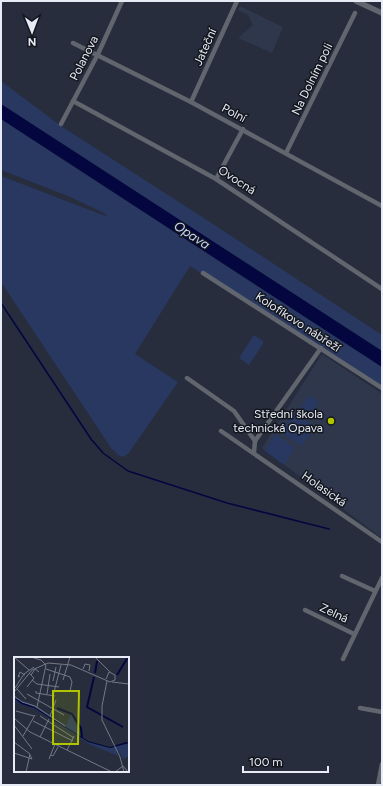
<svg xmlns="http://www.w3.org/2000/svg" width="383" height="786" viewBox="0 0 383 786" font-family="Figtree,sans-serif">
<rect width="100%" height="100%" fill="#272d3d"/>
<g fill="#2e374c">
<polygon points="240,6 283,27 272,53 238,38 253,25 248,15 238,10"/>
<polygon points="322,354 382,394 382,538 262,448"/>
</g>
<g fill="#283861">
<polygon points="1,81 61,126 213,224 382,335 382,351 1,104"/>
<polygon points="1,119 382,367 382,387 322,351 190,266 135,354 178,382 128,454 123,457 118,455 111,448 1,282 1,176 108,217 104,213 68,196 1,170"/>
<polygon points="254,335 263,341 263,344 249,365 239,358"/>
<polygon points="309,395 319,402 307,420 297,413"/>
<polygon points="294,412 315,427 302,446 280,432"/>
<polygon points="275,434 295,448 284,465 265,451"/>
</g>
<polygon fill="#03063f" points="1,104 382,351 382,367 1,119"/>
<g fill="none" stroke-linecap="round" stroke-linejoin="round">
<polyline stroke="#03063f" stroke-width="1.5" points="1,303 91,439 103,453 128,471 227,503 329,529"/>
<g stroke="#61656d" stroke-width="4.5">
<polyline points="73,43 191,102 382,206"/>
<polyline points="73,101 216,179 382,289"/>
<polyline points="191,102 237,1"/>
<polyline points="61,124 98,54 122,1"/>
<polyline points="286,153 355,13"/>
<polyline points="216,179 243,129"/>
<polyline points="203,273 382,388"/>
<polyline points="187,378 234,411 255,441"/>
<polyline points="221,431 382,542"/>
<polyline points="254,452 255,441 321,348"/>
<polyline points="342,576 375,591"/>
<polyline points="305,610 354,634"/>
<polyline points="343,659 382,578"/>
<polyline points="360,708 382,712"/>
<polyline points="378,785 382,764"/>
</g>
<polyline stroke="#61656d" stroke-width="5.5" points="356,1 382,13"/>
</g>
<circle fill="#b0c500" stroke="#13161d" stroke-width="1.5" cx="331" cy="421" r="4"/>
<g text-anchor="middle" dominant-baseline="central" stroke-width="3" stroke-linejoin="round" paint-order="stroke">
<g font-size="12" fill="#e6ebf5" stroke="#13161d">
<text transform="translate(205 47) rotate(-66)">Jateční</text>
<text transform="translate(84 58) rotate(-63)">Polanova</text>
<text transform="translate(312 79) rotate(-64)">Na Dolním poli</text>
<text transform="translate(234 113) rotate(28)">Polní</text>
<text transform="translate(237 180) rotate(33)">Ovocná</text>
<text transform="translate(298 322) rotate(33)">Kolofíkovo nábřeží</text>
<text transform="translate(324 489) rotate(35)">Holasická</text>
<text transform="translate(334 613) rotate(25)">Zelná</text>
</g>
<g font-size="12" fill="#e6ebf5" stroke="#13161d" text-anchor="end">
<text x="323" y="414">Střední škola<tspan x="323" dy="14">technická Opava</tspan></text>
</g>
<g font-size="13" font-style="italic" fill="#c9d8fd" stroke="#13161d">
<text transform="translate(192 235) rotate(33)">Opava</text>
</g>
</g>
<g transform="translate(14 657)">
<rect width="115" height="115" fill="#272d3d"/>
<path d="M0,40L17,47L52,69L57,57L69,82L100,90L69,82L20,50L8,46ZM0,42L20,51L74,85L96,91L115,86V99L109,102L105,94L102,95L104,99L75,87L19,51L6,47Z" fill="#283861"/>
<path d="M0,41L20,50L74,84L96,90L112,85L115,86L96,91L74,85L20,51L7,47Z" fill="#03063f"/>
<path fill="none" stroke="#03063f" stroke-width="2" d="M81,16L83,4M103,18L114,0M80,20L73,50L109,70M43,51L58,57L67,71L68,81"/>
<path fill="none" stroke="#737987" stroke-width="1" d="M0,0L15,13M17,0L27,3L32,8L23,50M81,0L96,15M32,12L56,20L58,25L56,34M69,12L71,7L76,8L75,14M17,18L21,12L25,15M6,19L4,20L6,15L11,18M18,23L23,27L45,30M49,23L56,0M39,24L42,10M93,24L88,49V63L106,100L110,115M98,25L115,27M13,30L20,21L15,16M1,31L10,17L20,10M3,32L12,42M22,34V36L41,39M0,35L18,13L34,6L57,8L96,25L101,23V18L95,15L92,22M13,37L50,58M33,37L36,17M0,39L8,45L21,49L51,69M39,39L47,8M2,54L20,59M26,59L60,81M36,59L42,43M0,61L16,75L98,115M19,64L59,84M0,68L18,92M9,79L21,58M26,80L35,62M0,85L16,97L12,115M53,93L60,79M0,96L18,102L16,98M37,98L39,99L44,90M35,102L41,87M101,115L109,109L114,115"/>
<path fill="#b0c500" fill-opacity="0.15" stroke="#b0c500" stroke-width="2" d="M39,34H65L64,87H39Z"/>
<rect width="115" height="115" fill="none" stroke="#e6ebf5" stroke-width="2"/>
</g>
<rect width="383" height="786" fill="none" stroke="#e6ebf5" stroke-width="4"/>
<g transform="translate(32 32) rotate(179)" stroke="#13161d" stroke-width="3" paint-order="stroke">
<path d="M0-3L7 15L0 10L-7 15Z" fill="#e6ebf5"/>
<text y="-6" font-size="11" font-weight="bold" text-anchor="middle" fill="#e6ebf5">N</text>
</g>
<path d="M243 766v6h85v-6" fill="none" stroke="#e6ebf5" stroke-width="2"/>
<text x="249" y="766" font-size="12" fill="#e6ebf5" stroke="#13161d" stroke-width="3" paint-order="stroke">100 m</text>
</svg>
